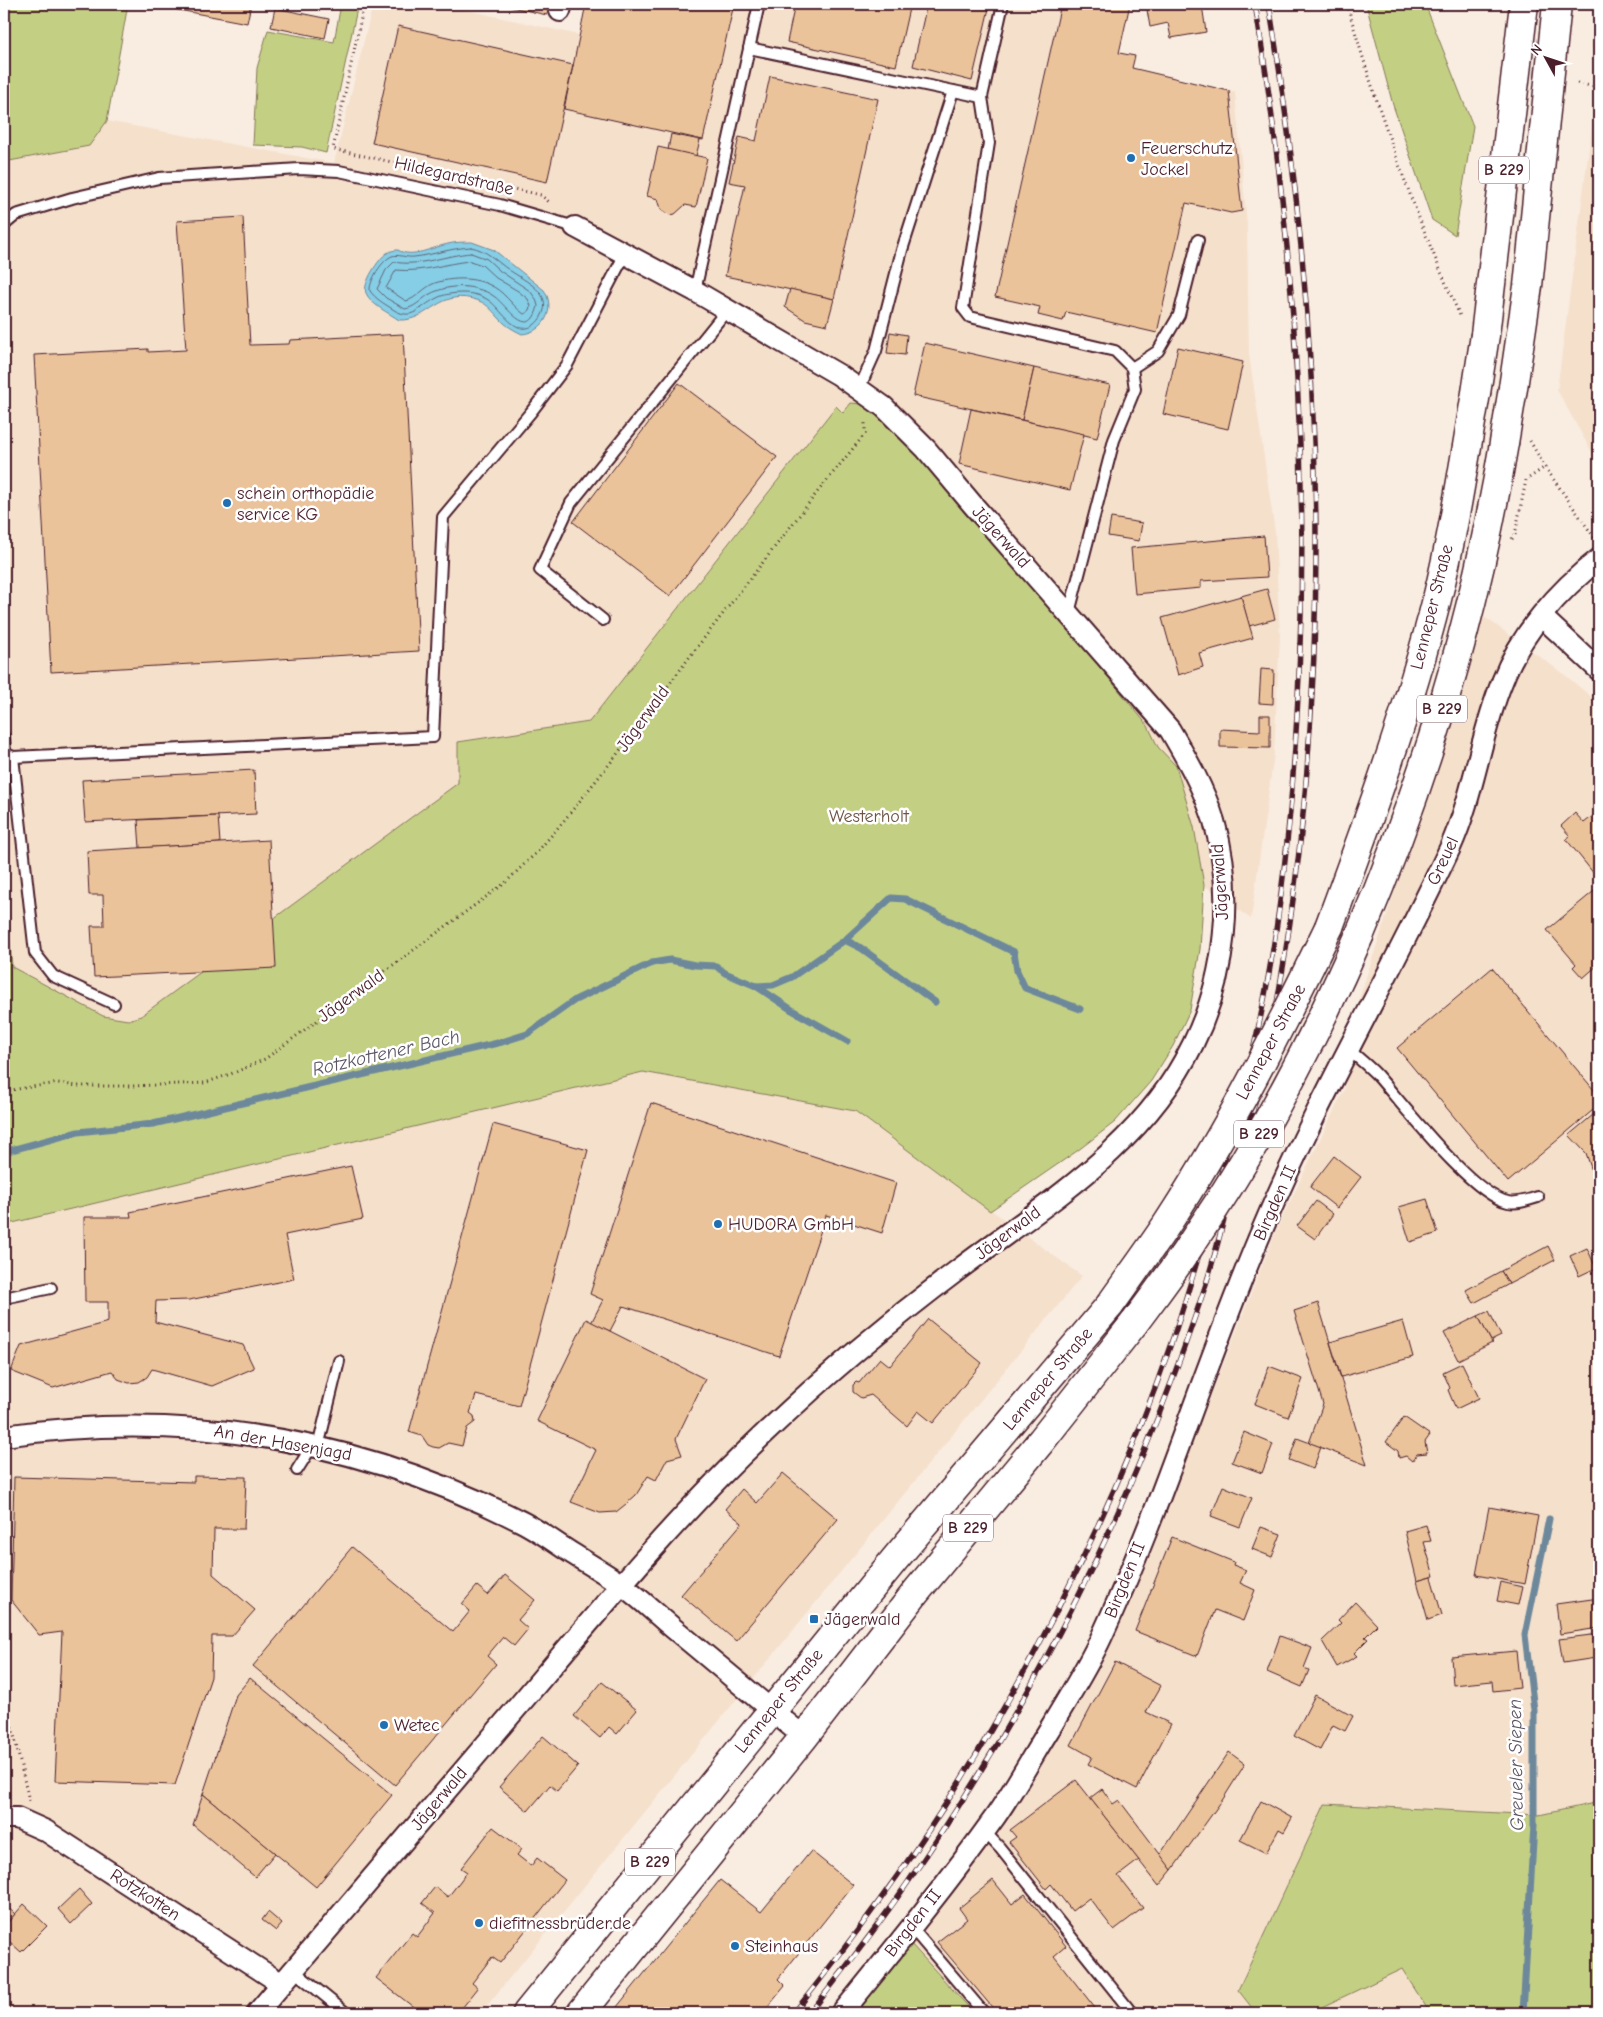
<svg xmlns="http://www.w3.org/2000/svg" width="1603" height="2017" viewBox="0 0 1603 2017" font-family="'Comic Neue',sans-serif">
<rect width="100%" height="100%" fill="#f9ede1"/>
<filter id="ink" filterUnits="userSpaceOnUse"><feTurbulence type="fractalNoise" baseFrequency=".02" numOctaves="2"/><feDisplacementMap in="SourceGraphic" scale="10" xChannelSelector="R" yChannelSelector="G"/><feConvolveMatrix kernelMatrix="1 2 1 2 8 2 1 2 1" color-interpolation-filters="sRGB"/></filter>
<g filter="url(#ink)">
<g fill="#f5e0cc">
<polygon points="373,4 440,4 579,35 586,4 1130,4 1119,52 1135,56 1132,68 1235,92 1247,225 1249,354 1275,532 1280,636 1274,754 1251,919 1204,885 1194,827 836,406 589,722 458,742 459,803 150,1021 122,1019 82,1013 4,991 4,162 88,146 107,121 334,163"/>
<polygon points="1598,4 1599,4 1599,69 1591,46"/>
<polygon points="1599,108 1599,465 1557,390 1594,110"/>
<polygon points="1475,610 1565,675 1599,703 1599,1802 1539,1815 1325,1804 1238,1990 1256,2013 974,2013 910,1943 996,1833 1056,1739 1098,1662 1164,1515 1276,1230 1344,1090 1360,996 1450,723"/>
<polygon points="643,1072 855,1111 1082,1276 481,2013 4,2013 4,1225"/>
<polygon points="1403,1968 1430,2013 1309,2013"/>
</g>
<g fill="#c3d084" stroke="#867858">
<polygon points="4,4 128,4 107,121 89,146 4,162"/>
<polygon points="341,4 358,4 326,153 302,147 253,145 257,68 268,30 334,42"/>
<polygon points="1366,4 1425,4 1473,126 1455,235 1432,220 1393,105"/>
<polygon points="851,403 874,405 946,483 1060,618 1148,726 1158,747 1176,766 1194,827 1204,885 1200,949 1190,1010 1173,1046 1151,1081 1115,1122 1077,1151 990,1211 855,1111 643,1072 4,1225 4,874 12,967 103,1016 128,1020 141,1016 458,783 458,742 589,722 836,406 843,413"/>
<polygon points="1599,1802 1599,2013 1430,2013 1402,1969 1309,2013 1256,2013 1238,1990 1325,1804 1539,1815"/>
<polygon points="910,1943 974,2013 854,2013"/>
</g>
<path fill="#85cee6" stroke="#6d889b" d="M472,242L494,250L544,290C556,308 545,332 522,334C514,330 506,326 500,319C493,312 489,305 479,301C439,286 430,322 399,320C389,313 371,305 366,293C362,284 379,258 387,253C390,251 394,250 398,250C412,259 433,247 448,244C455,242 464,242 472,242Z"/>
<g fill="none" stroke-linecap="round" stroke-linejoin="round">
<g stroke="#626576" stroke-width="1">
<path d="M471,247C487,250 496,261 509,270C525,281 555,293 541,317C538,322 533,327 527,328C513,331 500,309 491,302C484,296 472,293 463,293C455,293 444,294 437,298C418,307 413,323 391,308C383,303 376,299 370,291C369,281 382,260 392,256C398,254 407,258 414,257C433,255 451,248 471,247Z"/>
<path d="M471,253L487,259L500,271L530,291L536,299L538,306C529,342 508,307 495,297C490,293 483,290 477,289C462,284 442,287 428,295C420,301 415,307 405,309L386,298L377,289L386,270L394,262C420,267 445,255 471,253Z"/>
<path d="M470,261L482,265L496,278L518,291L528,299L531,306L527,313L524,314C515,308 510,300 502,293C484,277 457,276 435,283C424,287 416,299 406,301L386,288L396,270C422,273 445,263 470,261Z"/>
</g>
<g stroke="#6d889b" stroke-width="7">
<polyline points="845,940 861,948 935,1002"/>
<polyline points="756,986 792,1010 847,1041"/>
<polyline points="4,1152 78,1132 153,1124 502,1042 527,1034 575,1000 652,963 670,960 695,965 716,966 725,973 756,986 773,985 792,977 845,940 891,898 905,899 1014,952 1017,971 1025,988 1080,1009"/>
<polyline points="1523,2013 1534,1825 1534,1710 1525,1635 1549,1519"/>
</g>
</g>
<g fill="#ebc39b" stroke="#4a1f2b">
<polygon points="147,4 251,4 247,23"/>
<polygon points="512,4 549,4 547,15 511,7"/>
<polygon points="586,4 734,4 703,140 564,109"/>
<polygon points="795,4 910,4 896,66 787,42"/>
<polygon points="927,4 990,4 972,81 913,66"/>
<polygon points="1061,4 1130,4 1119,53 1135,56 1132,68 1229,91 1242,211 1231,213 1186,203 1157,333 1066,312 1063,321 1038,315 1040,307 995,297"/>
<polygon points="1146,4 1188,4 1188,8 1202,5 1206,32 1171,38 1168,23 1150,27"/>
<polygon points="275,8 329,19 325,38 271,27"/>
<polygon points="398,26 573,65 547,182 372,143"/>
<polygon points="770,76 878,99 834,299 725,276 745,185 729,182 739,137 756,141"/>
<polygon points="671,134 700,140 696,156 668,150"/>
<polygon points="658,147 707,158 696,207 685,205 675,214 670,215 661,209 658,199 647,196"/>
<polygon points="243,217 250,345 289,344 290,340 403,334 419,651 51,672 34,355 148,349 148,352 186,350 177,221"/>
<polygon points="790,289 834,299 827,325 805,320 785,307"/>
<polygon points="890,332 907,335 905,355 887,353"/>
<polygon points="925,343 1034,368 1022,420 913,396"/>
<polygon points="1178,347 1243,362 1228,429 1163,414"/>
<polygon points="1034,368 1110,385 1097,438 1022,420"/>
<polygon points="679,383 777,457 670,596 573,522"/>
<polygon points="971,409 1084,434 1070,490 959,464"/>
<polygon points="1111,518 1142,523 1139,541 1108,536"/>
<polygon points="1264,536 1267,577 1201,581 1201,588 1135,594 1131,548"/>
<polygon points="1267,589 1275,619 1249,626 1241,596"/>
<polygon points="1241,596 1253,638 1199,653 1203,667 1178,675 1162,618"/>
<polygon points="1261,669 1274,670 1273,704 1259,703"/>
<polygon points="1260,715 1270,715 1270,748 1220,747 1220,729 1260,731"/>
<polygon points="254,770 256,814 85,822 82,780"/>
<polygon points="1599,811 1599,880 1566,839 1570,836 1561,826 1575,813 1584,823"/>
<polygon points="218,816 220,843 140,848 138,820"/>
<polygon points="269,840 276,968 94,977 91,926 104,926 103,895 89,895 87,851"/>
<polygon points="1599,887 1599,964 1583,978 1573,967 1576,964 1547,930"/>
<polygon points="1492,968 1599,1096 1599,1105 1508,1182 1397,1048"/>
<polygon points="651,1103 896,1183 882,1233 826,1215 779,1356 623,1306 610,1331 591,1323 603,1300 590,1294"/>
<polygon points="1599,1110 1599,1192 1586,1153 1569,1135"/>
<polygon points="493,1124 588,1150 519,1406 476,1395 470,1413 474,1416 475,1422 467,1428 462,1446 448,1443 439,1448 433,1447 428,1445 422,1436 409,1432"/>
<polygon points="1334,1156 1361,1177 1337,1208 1310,1187"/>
<polygon points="351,1166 363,1219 285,1235 294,1279 189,1300 156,1301 155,1322 243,1345 254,1368 212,1386 152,1369 147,1377 139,1382 129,1383 118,1379 112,1371 53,1388 11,1371 21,1346 108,1322 108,1302 85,1302 84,1217 131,1217 130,1212"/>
<polygon points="1427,1199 1438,1233 1410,1242 1399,1207"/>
<polygon points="1316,1201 1333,1214 1315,1239 1297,1226"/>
<polygon points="1548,1246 1555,1260 1509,1284 1501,1271"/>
<polygon points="1587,1248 1596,1268 1579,1276 1570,1256"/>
<polygon points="1501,1271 1509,1284 1474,1303 1466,1290"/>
<polygon points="1318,1303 1367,1465 1309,1443 1323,1404 1294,1311"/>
<polygon points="1489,1311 1501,1336 1491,1341 1478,1316"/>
<polygon points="1478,1316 1492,1343 1458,1360 1444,1333"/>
<polygon points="586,1319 705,1379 676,1439 682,1455 667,1459 656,1480 648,1476 636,1495 626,1504 616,1512 600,1513 571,1502 596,1450 537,1421"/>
<polygon points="928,1319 982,1363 933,1423 918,1411 907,1426 871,1395 861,1398 853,1392 853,1385 856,1382 859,1383 880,1358 890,1366"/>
<polygon points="1403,1321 1413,1357 1341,1377 1330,1342"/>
<polygon points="1462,1363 1479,1398 1456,1409 1448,1390 1450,1388 1443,1372"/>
<polygon points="1269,1366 1303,1379 1288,1417 1255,1404"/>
<polygon points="1404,1417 1430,1435 1425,1442 1427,1453 1417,1454 1412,1461 1406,1456 1399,1458 1398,1451 1386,1442"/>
<polygon points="1244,1432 1273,1444 1262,1473 1232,1462"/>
<polygon points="1297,1438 1321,1447 1313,1469 1289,1460"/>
<polygon points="783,1473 838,1519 736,1641 681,1595 742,1523 725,1509 742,1489 757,1503"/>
<polygon points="194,1476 246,1477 244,1529 214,1529 213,1574 255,1610 232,1636 212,1636 211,1677 175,1785 55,1781 62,1632 39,1635 11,1600 14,1477 194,1482"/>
<polygon points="1223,1486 1252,1498 1240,1527 1211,1516"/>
<polygon points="1489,1507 1538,1516 1525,1584 1476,1575"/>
<polygon points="1426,1525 1431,1541 1424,1542 1434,1576 1417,1581 1405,1531"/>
<polygon points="1261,1527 1281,1534 1272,1557 1252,1549"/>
<polygon points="1172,1537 1234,1562 1233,1565 1246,1570 1240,1583 1255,1590 1243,1621 1215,1610 1197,1656 1135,1631"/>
<polygon points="352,1547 453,1632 470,1611 462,1604 477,1586 488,1595 505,1575 535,1600 518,1620 528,1629 514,1646 503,1637 487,1656 496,1664 395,1785 253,1666"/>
<polygon points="1431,1577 1442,1615 1428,1620 1417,1581"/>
<polygon points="1501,1582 1522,1587 1518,1605 1497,1601"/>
<polygon points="1599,1598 1599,1628 1560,1634 1556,1604"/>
<polygon points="1355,1602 1377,1625 1365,1637 1368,1639 1354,1653 1357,1656 1337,1667 1322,1641 1341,1623 1338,1620"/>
<polygon points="1599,1634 1599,1643 1594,1644 1596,1658 1563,1663 1559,1639"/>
<polygon points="1280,1636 1312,1648 1304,1668 1309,1670 1302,1687 1267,1672"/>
<polygon points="1516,1651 1520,1688 1493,1691 1492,1681 1453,1685 1451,1657"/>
<polygon points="1115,1662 1161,1686 1146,1712 1171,1724 1137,1789 1088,1764 1092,1757 1071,1745"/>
<polygon points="250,1678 392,1795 316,1887 203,1794 236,1695"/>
<polygon points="602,1682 637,1710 617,1734 609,1727 600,1738 574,1716"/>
<polygon points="1315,1695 1353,1716 1345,1731 1333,1725 1320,1750 1294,1736"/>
<polygon points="543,1736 578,1766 557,1791 550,1785 528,1811 499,1787"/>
<polygon points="1229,1752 1245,1764 1223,1799 1172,1870 1159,1856"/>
<polygon points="1076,1780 1139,1860 1118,1876 1143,1908 1114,1930 1089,1898 1072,1911 1051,1884 1046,1889 1009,1842 1016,1837 1010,1830"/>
<polygon points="1102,1789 1113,1804 1119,1800 1172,1870 1159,1886 1090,1798"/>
<polygon points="203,1794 275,1853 255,1877 193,1825"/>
<polygon points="1261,1801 1292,1818 1284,1832 1279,1829 1266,1853 1240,1840"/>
<polygon points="493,1827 522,1849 517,1855 531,1866 537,1858 565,1880 500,1963 492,1957 472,1983 478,1988 458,2013 421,2013 376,1978 412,1933 417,1937 435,1913 422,1903 435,1887 448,1897 467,1872 461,1868"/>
<polygon points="811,1851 853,1885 778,1979 785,1986 763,2013 612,2013 720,1880 761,1912"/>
<polygon points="993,1880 1012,1904 1025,1894 1066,1946 1054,1956 1095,2008 1089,2013 997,2013 937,1942 967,1919 959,1908"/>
<polygon points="79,1889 92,1904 71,1924 58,1909"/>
<polygon points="4,1904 15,1914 8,1922 5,1919 4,1920"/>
<polygon points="24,1904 47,1926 21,1952 10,1942 4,1949 4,1920 5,1919 8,1922"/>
<polygon points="268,1912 282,1924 276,1931 262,1920"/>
</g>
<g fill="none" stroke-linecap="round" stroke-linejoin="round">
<defs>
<g id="lane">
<polyline points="1003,4 982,97 989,143 963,308 970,317 1115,351 1132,368 1135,389 1114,440 1069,613"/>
<polyline points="749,48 982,97"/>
<polyline points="4,225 16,215 72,198 159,178 299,169 339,171 500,205 575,227"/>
<polyline points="695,291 759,4"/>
<polyline points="1132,368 1158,351 1179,315 1198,240"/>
<polyline points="859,389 876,351 902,250 953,91"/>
<polyline points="603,620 540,570 571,503 727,310"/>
<polyline points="4,737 5,753 13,757 433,737 443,517 531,412 567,365 625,254"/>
<polyline points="13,757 35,953 53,976 114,1004"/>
<path d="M1347,1048C1357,1057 1367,1065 1376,1074C1402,1103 1472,1195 1508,1202C1518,1204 1528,1200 1538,1197"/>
<polyline points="4,1298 51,1288"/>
<polyline points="318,1447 339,1361"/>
<polyline points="297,1470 312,1446"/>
<polyline points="984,1831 1000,1848 1132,2013"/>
<polyline points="911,1927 984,2013"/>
<polyline points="293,1970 346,2013"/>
</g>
<g id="street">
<polyline points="560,11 562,4"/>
<polyline points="1542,617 1599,670"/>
<path d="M4,1436C182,1410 354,1438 516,1519C536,1528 554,1542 573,1554C589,1564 606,1574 622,1585C640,1598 656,1614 673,1628C717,1664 760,1701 804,1737"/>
<polyline points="4,1818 17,1818 46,1831 282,1984"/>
<path d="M257,2013C346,1907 436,1802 526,1697C602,1607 678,1515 764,1434C826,1375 890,1321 958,1270C1046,1203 1143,1147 1193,1044C1226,977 1235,893 1214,821C1204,789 1187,759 1170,730L973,505L926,449L884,407L839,375L695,291L575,227"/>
<path d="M842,2013C894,1949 947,1884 995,1817C1016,1787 1033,1755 1052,1725C1069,1696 1087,1668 1101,1638C1163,1505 1205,1363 1263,1228C1318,1098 1390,976 1450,848C1474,795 1480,736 1502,682C1520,634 1559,590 1599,559"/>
</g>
<g id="primary">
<polyline points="1485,335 1524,4"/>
<polyline points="1513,388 1528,286 1557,4"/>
<path d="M1329,927C1369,819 1409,710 1437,599C1454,531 1464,462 1476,393"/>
<path d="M1360,934C1427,776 1476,613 1504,443"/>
<polyline points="527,2013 895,1559 1110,1305"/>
<polyline points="581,2013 804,1737 916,1592 1042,1440 1135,1322"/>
</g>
</defs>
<use href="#lane" stroke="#4a1f2b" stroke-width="14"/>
<use href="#street" stroke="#4a1f2b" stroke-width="24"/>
<use href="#primary" stroke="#4a1f2b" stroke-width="31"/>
<g stroke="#4a1f2b" stroke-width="3" stroke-dasharray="1 4" stroke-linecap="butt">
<polyline points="364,4 333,149 541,195 549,202"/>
<path d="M1347,4C1378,112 1415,215 1461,318"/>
<polyline points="1577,83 1595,87 1599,92"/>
<polyline points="1530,441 1545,467 1596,540"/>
<polyline points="1512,539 1515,535 1526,480 1545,467"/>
<polyline points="4,1091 58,1083 77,1086 132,1086 205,1083 236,1072 265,1059 505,883 538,851 562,823 615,757 691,655 819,490 865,434 865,420"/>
<polyline points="4,1703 13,1731 29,1801"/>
</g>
<use href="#lane" stroke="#fff" stroke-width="10"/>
<use href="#street" stroke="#fff" stroke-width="20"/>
<use href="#primary" stroke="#fff" stroke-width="28"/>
<defs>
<g id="rail">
<path d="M794,2013C847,1946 899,1877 945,1805C1038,1659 1118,1500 1174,1335C1198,1264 1217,1191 1235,1119C1244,1084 1254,1050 1261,1015C1284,904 1294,789 1299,675C1309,450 1292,226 1255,4"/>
<path d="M810,2013C843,1971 876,1929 906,1885C967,1797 1023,1705 1071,1610C1125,1505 1169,1396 1206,1284C1219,1243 1228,1201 1239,1160C1251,1116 1265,1071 1273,1025C1336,689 1325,340 1269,4"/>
</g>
</defs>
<use href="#rail" stroke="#4a1f2b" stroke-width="5.5"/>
<use href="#rail" stroke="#fff" stroke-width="4" stroke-dasharray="11" stroke-linecap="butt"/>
<defs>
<g id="primary-bridge">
<polyline points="1476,393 1485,335"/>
<polyline points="1504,443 1513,388"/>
<path d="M1110,1305C1129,1278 1149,1251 1167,1224C1229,1130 1280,1028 1329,927"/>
<path d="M1135,1322C1155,1295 1175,1269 1193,1241C1259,1145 1314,1040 1360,934"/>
</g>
</defs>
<use href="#primary-bridge" stroke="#4a1f2b" stroke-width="31" stroke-linecap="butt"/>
<use href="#primary-bridge" stroke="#fff" stroke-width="28"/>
</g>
</g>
<g fill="#1f6fb2" stroke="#fff" stroke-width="2">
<circle cx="1131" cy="158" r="5"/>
<circle cx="227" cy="503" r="5"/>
<circle cx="718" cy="1224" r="5"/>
<rect x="809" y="1614" width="10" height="10" rx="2.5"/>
<circle cx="384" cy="1725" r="5"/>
<circle cx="479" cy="1923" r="5"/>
<circle cx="735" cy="1946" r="5"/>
</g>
<g text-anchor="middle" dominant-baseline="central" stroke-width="5" stroke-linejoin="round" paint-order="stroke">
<g fill="#fff" stroke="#80626b" stroke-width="1">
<rect x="1479" y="156.5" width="50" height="27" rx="4"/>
<rect x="1417" y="695.5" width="50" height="27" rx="4"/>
<rect x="1234" y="1120.5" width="50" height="27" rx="4"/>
<rect x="943" y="1514.5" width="50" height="27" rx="4"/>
<rect x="625" y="1848.5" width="50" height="27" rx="4"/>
</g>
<g font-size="16" font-weight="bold" fill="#4a1f2b">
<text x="1504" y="170">B 229</text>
<text x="1442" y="709">B 229</text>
<text x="1259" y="1134">B 229</text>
<text x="968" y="1528">B 229</text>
<text x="650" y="1862">B 229</text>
</g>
<g font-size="18" fill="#4a1f2b" stroke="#fff" text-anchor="start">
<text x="1141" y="148">Feuerschutz<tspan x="1141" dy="21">Jockel</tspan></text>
<text x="237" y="493">schein orthopädie<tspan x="237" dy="21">service KG</tspan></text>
<text x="728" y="1224">HUDORA GmbH</text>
<text x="824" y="1619">Jägerwald</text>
<text x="394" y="1725">Wetec</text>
<text x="489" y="1923">diefitnessbrüder.de</text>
<text x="745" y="1946">Steinhaus</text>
</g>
<g font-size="18" fill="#4a1f2b" stroke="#fff">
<text transform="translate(454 176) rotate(13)">Hildegardstraße</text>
<text transform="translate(1001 537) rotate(48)">Jägerwald</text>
<text transform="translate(1432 607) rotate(-76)">Lenneper Straße</text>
<text transform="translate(643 719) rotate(-54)">Jägerwald</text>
<text transform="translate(1443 861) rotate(-65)">Greuel</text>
<text transform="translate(1220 882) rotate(-94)">Jägerwald</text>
<text transform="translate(351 996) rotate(-36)">Jägerwald</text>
<text transform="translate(1271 1042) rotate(-62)">Lenneper Straße</text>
<text transform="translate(1275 1203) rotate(-66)">Birgden II</text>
<text transform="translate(1008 1233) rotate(-37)">Jägerwald</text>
<text transform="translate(1048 1379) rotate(-50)">Lenneper Straße</text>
<text transform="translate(283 1443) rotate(10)">An der Hasenjagd</text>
<text transform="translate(1125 1580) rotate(-68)">Birgden II</text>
<text transform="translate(779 1701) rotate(-51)">Lenneper Straße</text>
<text transform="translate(439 1799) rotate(-50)">Jägerwald</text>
<text transform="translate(145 1895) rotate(33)">Rotzkotten</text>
<text transform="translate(913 1923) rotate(-52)">Birgden II</text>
</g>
<g font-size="18" fill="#6e5446" stroke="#fff">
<text x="869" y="816">Westerholt</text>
</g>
<g font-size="19" font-style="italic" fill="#5c5463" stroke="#fff">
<text transform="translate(386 1053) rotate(-13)">Rotzkottener Bach</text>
<text transform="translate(1516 1765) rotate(-91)">Greueler Siepen</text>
</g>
</g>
<rect width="1603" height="2017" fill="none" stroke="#fff" stroke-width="20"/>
<rect x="10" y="10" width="1583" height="1997" fill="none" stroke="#4a1f2b" stroke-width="2" filter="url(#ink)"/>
<g transform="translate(1546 58) rotate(310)" stroke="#ffffff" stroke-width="4" paint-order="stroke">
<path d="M0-4L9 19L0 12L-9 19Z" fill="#4a1f2b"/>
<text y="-8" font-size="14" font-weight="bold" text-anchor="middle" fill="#4a1f2b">N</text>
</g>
</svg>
